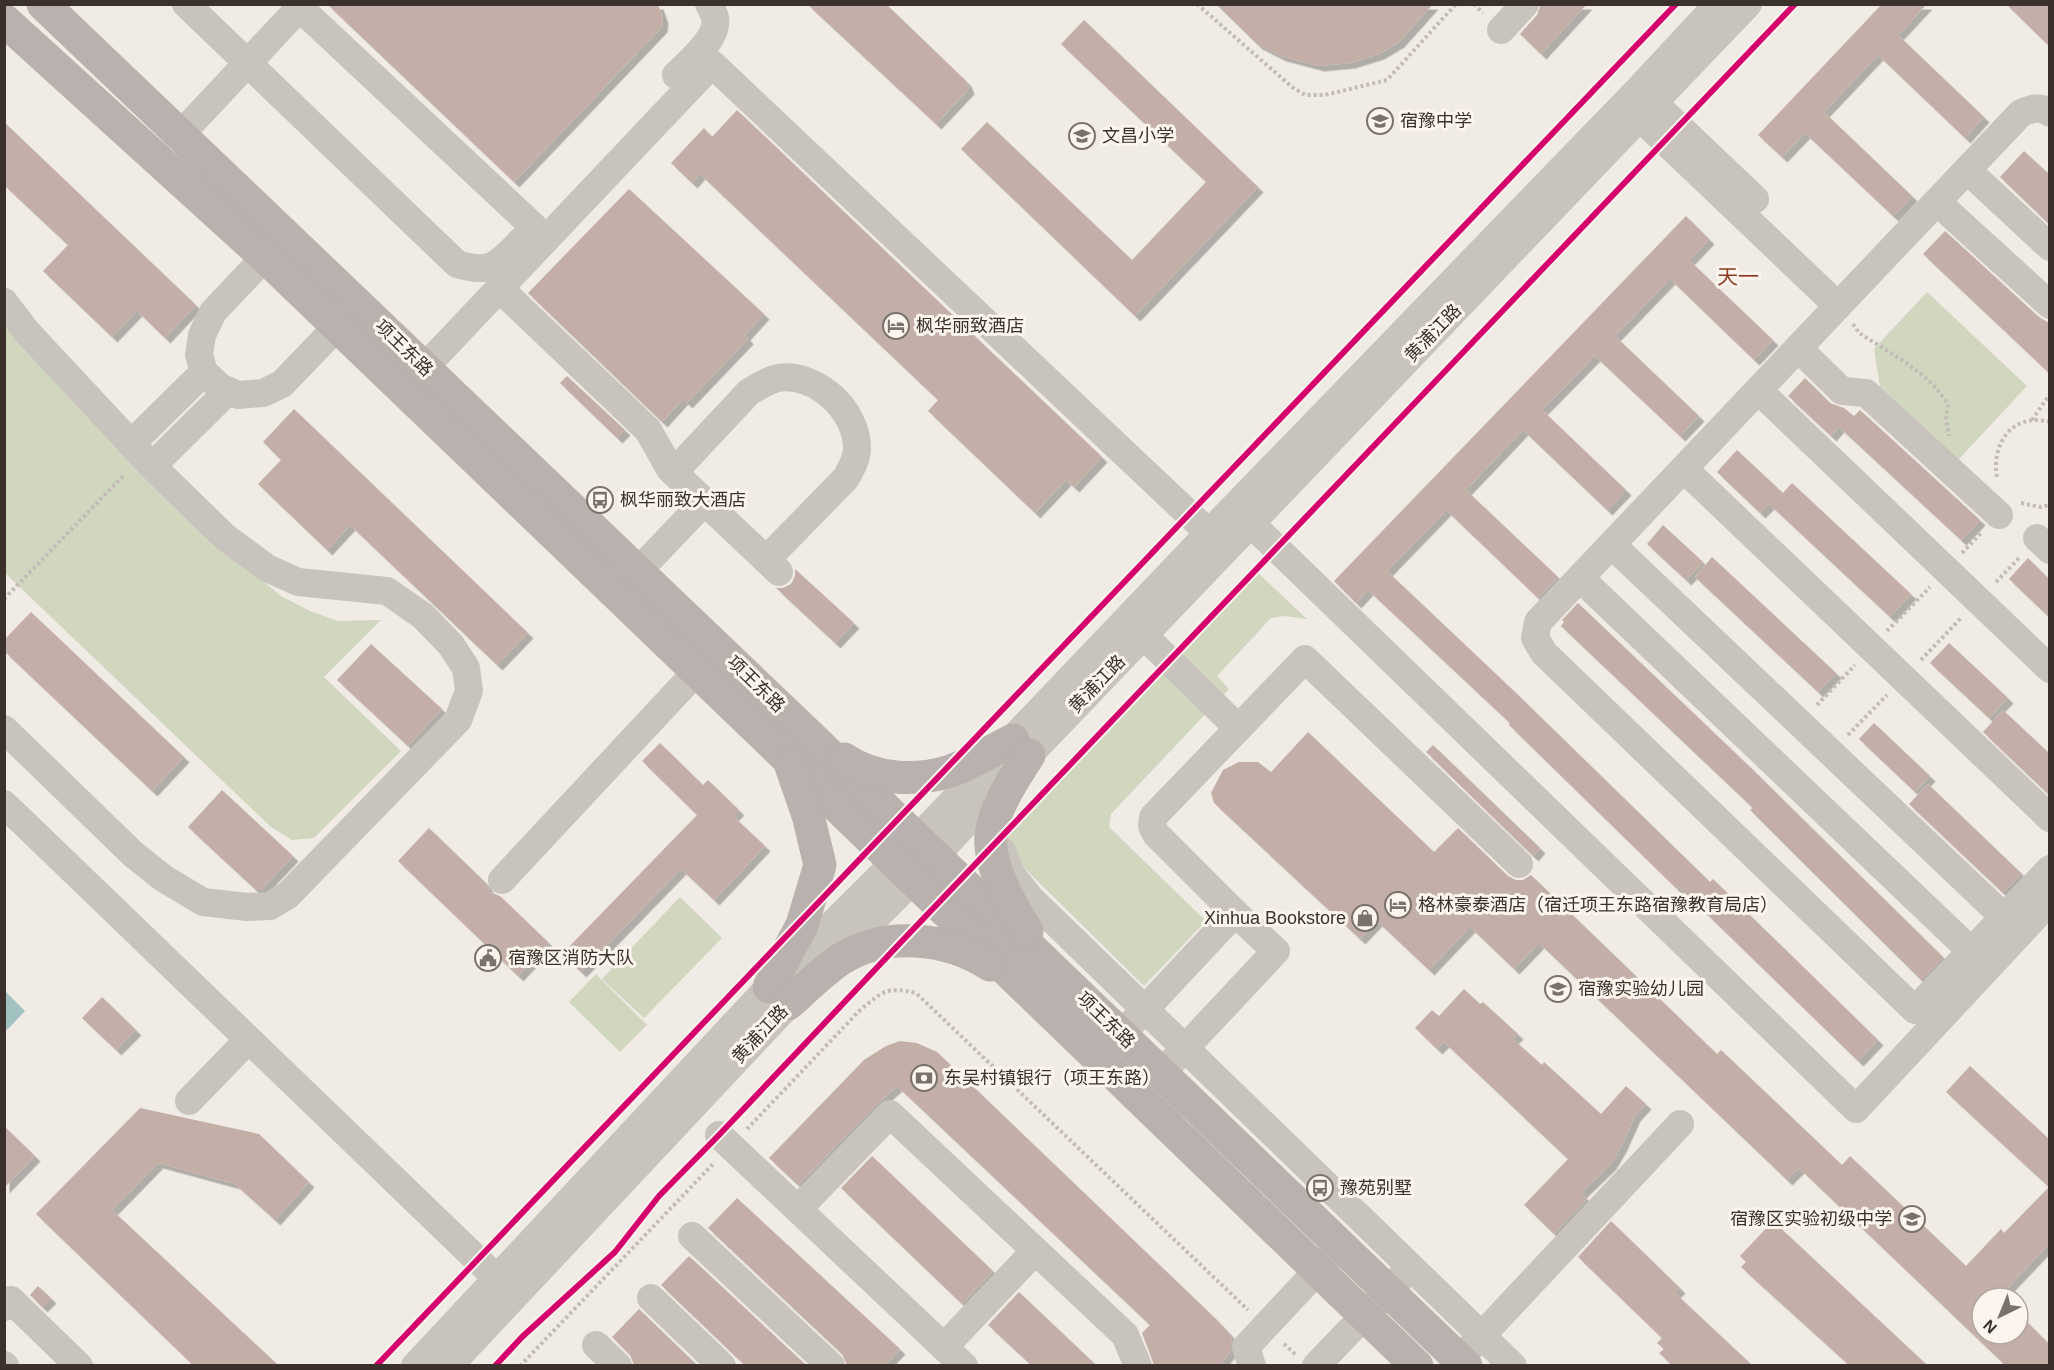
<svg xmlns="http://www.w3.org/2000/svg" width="2054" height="1370" viewBox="0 0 2054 1370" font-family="Helvetica,'Noto Sans SC',sans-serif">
<defs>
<filter id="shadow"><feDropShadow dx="5.5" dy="5.5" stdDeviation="0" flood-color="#0004"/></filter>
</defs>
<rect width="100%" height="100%" fill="#f0ebe5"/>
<g fill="#d1d6bf">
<polygon points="1927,292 2027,386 1958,460 1880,387 1874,349"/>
<polygon points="4,316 203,531 281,596 310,611 338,621 381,620 324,677 401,751 314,838 292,840 271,827 5,573"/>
<polygon points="1255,570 1307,619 1284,616 1271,618 1217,676 1229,689 1111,814 1109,827 1206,921 1144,986 998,842"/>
<polygon points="680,897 722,938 644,1018 602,979"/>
<polygon points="596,974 647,1025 620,1052 569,1002"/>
</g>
<polygon fill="#a1c2c1" points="5,991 25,1011 7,1030 5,1028"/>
<g fill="#c3afa7" filter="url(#shadow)">
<polygon points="327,4 658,4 663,18 662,27 514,182"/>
<polygon points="807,4 886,4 966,81 969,89 936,124"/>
<polygon points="1216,4 1433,4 1399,42 1379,54 1350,63 1319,66 1281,56 1257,44"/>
<polygon points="1541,4 1587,4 1541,54 1520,34 1537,15"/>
<polygon points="1882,4 1927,4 1898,35 1984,117 1965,138 1878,55 1824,112 1912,196 1893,216 1805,133 1782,157 1758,135"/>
<polygon points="2006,4 2049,4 2049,46"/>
<polygon points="1084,20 1258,187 1135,316 961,149 987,122 1132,260 1206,182 1061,44"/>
<polygon points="737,110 1102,457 1074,487 1066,480 1035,513 928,411 938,400 700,174 692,183 671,163 704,128 712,137"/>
<polygon points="4,122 196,305 165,338 137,311 112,337 43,271 68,245 4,185"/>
<polygon points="2024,151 2049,174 2049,224 2000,177"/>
<polygon points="629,189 764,314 745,335 748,339 687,403 683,399 662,422 528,293"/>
<polygon points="1686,216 1709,239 1689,260 1773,340 1754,360 1670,279 1615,336 1699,416 1680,436 1595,356 1542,410 1626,490 1607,510 1523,430 1466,490 1558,577 1538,598 1446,510 1387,571 1515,692 1710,882 1713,879 1878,1040 1858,1061 1679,887 1677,889 1509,725 1510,723 1368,590 1356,603 1334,581"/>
<polygon points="1945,231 2039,317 2049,323 2049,373 1923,254"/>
<polygon points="567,376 625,430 617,438 560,383"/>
<polygon points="1805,378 1830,403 1844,408 1854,416 1860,410 1980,520 1961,540 1839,427 1831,436 1788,396"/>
<polygon points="294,409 528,633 497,665 350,525 327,550 258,484 281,460 263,442"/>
<polygon points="1737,450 1783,493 1792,483 1911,594 1890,617 1769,504 1760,513 1717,472"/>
<polygon points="1663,525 1703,562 1686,580 1647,544"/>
<polygon points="1712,557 1836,673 1818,692 1695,577"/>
<polygon points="2028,558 2049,579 2049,617 2009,579"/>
<polygon points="795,569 854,623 835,643 776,588 783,588 791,584 795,576"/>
<polygon points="1578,603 1749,766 1943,957 1921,980 1750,810 1753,808 1561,626 1564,622 1562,620"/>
<polygon points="31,612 184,757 152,791 4,651 4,640"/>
<polygon points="1949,643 2008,698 1989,718 1930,663"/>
<polygon points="371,644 442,709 408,746 337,680"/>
<polygon points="2003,710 2049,753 2049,795 1983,732"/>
<polygon points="1874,723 1930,776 1915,792 1859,739"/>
<polygon points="1308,732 1434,852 1458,828 1508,876 1516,880 1523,880 1531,875 1717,1054 1721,1050 1842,1165 1850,1156 1966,1266 2001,1229 2004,1233 2049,1187 1946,1092 1970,1066 2049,1139 2049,1244 1998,1298 1982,1298 1982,1334 2018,1334 2018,1313 2049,1344 2049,1365 2005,1365 1799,1168 1787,1180 1539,943 1514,969 1470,927 1429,970 1377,921 1360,939 1214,803 1211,793 1223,770 1239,762 1258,762 1271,772"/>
<polygon points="660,743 703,785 708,780 739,810 733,816 765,846 714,900 681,869 581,972 562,954 697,815 642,761"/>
<polygon points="1433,745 1540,848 1533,856 1426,752"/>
<polygon points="1928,784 2022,874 2003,893 1909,804"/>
<polygon points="222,790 293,856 261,890 256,890 188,827"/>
<polygon points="429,828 486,883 490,892 500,896 549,943 518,976 398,861"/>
<polygon points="1464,989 1480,1004 1483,1002 1518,1034 1513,1039 1542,1065 1544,1062 1601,1114 1626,1086 1646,1104 1635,1116 1621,1147 1611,1164 1581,1193 1587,1199 1554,1234 1524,1205 1568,1159 1444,1042 1437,1049 1415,1028 1432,1010 1439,1016"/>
<polygon points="102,997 136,1030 116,1050 82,1018"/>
<polygon points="900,1041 917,1043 937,1052 1217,1320 1228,1332 1232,1340 1230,1352 1220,1365 1154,1365 1142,1333 1150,1325 897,1086 878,1103 798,1185 769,1158 864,1060 886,1046"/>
<polygon points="140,1108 259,1134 309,1182 275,1220 235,1184 158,1163 112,1210 278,1365 193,1365 36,1214"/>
<polygon points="4,1126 35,1156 4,1188"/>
<polygon points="872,1156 993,1271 962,1304 841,1188"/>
<polygon points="737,1198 900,1349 885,1365 847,1365 842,1354 708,1228"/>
<polygon points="1611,1221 1680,1288 1675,1293 1752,1365 1672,1365 1659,1353 1664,1349 1657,1343 1662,1338 1578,1257"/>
<polygon points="1773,1221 1927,1365 1849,1365 1741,1267 1746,1262 1740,1256"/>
<polygon points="689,1256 806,1365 745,1365 735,1356 661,1285"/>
<polygon points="38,1286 51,1298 42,1307 30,1295"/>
<polygon points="1019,1292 1096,1365 1031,1365 988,1325"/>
<polygon points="639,1309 640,1310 697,1365 634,1365 630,1355 612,1337"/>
</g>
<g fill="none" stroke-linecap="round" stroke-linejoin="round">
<g stroke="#c2bbb6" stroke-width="4" stroke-dasharray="3 3" stroke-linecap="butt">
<polyline points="1197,4 1292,87 1305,95 1325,95 1387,80 1456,4"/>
<polyline points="1474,4 1483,13"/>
<path d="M1853,324L1859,333C1890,353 1930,373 1948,405L1946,417L1949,436"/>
<polyline points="2032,420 2050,394"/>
<path d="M1997,477C1991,443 2013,412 2050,422"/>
<polyline points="2021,503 2040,507 2050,505"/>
<polyline points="1962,553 1982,532"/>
<polyline points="1996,582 2020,557"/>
<polyline points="4,599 125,474"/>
<polyline points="1887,631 1930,587"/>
<polyline points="1921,660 1962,617"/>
<polyline points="1817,705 1855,665"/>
<polyline points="1848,735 1887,695"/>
<path d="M747,1129L861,1009C883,992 886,986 916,993L1248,1310"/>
<polyline points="1284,1344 1296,1355"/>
<polyline points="520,1366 715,1162"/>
</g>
<g stroke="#c9c3be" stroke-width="28">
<path d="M186,4L457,264C491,275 499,264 522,240"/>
<polyline points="300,8 534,227"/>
<polyline points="1501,30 1525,4"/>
<path d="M676,75C689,62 719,38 715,18C714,13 711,8 709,4"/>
<polyline points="1640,90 1755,199"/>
<polyline points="1627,105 1838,306"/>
<path d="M2050,113C2040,105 2031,109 2021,113L1538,622L1535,638L1544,653L1915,1010L2050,869"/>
<polyline points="180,135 303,4"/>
<polyline points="1967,170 2050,247"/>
<polyline points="1937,202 2050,305"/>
<polyline points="280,241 213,312 202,335 199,355 204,372 220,387 238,395 263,393 282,384 353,310"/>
<polyline points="499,288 648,430 670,469 779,572"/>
<polyline points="4,302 27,332 152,466 225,537 267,568 298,582 387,591 423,616 451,645 466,668 469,691 458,720 288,895 270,906 247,907 203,902 163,878 133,854 4,729"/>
<polyline points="1798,348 1842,391 1866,393 1999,515"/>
<polyline points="424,368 712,64 1209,533"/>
<polyline points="1758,390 2050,669"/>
<polyline points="131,444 204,372"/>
<polyline points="152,466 228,391"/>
<polyline points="1684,469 2050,818"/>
<path d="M674,472L749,392C758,387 768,380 778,378C816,372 857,410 857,448C857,459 851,469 846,478L766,560"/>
<polyline points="1238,511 1856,1109 2050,901"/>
<polyline points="2037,538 2050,550"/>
<polyline points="1612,545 2004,917"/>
<polyline points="1580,578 1971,951"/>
<polyline points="622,588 704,502"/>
<polyline points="1131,623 1238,728"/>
<polyline points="4,804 512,1293"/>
<polyline points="1002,851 1011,874 1030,898 1513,1366"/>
<polyline points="502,880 711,656"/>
<polyline points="1235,913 1156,834 1152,826 1153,817 1305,659 1519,864"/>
<polyline points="834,959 913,880 1029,755 1748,4"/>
<polyline points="1131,1024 1235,913 1276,951 1171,1063"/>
<polyline points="189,1101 248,1040"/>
<polyline points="719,1135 964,1366"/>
<polyline points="798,1209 890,1114 1125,1335 1138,1366"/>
<polyline points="692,1236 831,1366"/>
<polyline points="651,1298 722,1366"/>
<polyline points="4,1307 11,1300 79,1366"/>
<polyline points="596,1345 618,1366"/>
<polyline points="944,1347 1035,1251"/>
<polyline points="1469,1349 1680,1124"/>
<polyline points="4,1365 5,1366"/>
<polyline points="415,1366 769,987 895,862 1209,533 1639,89 1718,4"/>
<polyline points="449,1366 803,989"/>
<polyline points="1252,1366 1246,1347 1333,1254"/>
<polyline points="1316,1366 1404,1274"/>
</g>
<g stroke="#b8b1ad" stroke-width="33">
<polyline points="43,4 812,738 1466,1366"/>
<polyline points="4,20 265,257 788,759 1417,1366"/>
<path d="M844,759C875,780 915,782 951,771C972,763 993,750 1013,740"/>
<path d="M1027,931C1011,906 988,866 991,836C994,807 1014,779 1029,755"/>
<polyline points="769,987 802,925 820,865 808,815 791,766"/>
<path d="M788,1004C805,989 822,972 841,959C885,931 947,937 990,965"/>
</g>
<defs>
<g id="cycleway">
<polyline points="376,1366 1676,4"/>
<polyline points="495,1366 522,1337 615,1252 659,1196 719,1135 903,940 1795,4"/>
</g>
</defs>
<use href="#cycleway" stroke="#fbf5ee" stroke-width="10"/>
<use href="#cycleway" stroke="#d6006c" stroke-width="6"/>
</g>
<defs>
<symbol id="school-ring" viewBox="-11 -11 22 22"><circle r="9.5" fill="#fbf5ee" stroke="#7a716c" stroke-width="1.5"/><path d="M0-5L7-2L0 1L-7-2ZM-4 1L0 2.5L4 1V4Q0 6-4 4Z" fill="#7a716c"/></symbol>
<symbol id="hotel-ring" viewBox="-11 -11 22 22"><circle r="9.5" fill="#fbf5ee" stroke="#7a716c" stroke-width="1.5"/><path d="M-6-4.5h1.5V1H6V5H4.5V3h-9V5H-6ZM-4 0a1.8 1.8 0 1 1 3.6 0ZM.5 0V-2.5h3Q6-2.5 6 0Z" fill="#7a716c"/></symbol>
<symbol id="bus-ring" viewBox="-11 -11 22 22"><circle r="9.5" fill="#fbf5ee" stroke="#7a716c" stroke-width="1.5"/><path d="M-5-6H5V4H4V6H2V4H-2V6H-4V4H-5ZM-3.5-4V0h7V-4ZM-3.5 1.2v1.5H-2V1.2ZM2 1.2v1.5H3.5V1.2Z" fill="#7a716c"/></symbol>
<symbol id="shop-ring" viewBox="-11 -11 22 22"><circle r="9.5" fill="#fbf5ee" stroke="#7a716c" stroke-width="1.5"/><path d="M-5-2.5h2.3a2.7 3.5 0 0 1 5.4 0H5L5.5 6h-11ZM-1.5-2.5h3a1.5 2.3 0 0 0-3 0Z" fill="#7a716c"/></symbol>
<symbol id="civic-ring" viewBox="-11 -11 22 22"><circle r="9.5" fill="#fbf5ee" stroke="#7a716c" stroke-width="1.5"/><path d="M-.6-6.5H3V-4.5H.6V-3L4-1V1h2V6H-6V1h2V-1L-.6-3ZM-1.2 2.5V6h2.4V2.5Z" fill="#7a716c"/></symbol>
<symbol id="bank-ring" viewBox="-11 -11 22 22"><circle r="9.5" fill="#fbf5ee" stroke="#7a716c" stroke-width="1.5"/><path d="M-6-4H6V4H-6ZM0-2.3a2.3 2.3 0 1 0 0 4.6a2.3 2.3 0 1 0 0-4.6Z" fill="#7a716c"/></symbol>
</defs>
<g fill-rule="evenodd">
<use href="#school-ring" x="1365" y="106" width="30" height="30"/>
<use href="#school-ring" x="1067" y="121" width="30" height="30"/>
<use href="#hotel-ring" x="881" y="311" width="30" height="30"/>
<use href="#bus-ring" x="585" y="485" width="30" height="30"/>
<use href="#hotel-ring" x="1383" y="890" width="30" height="30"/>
<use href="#shop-ring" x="1350" y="903" width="30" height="30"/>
<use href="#civic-ring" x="473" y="943" width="30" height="30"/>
<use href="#school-ring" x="1543" y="974" width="30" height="30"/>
<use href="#bank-ring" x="909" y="1063" width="30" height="30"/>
<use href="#bus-ring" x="1305" y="1173" width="30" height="30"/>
<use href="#school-ring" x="1897" y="1204" width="30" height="30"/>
</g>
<g text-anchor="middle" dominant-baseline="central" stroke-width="6" stroke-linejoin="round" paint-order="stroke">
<g font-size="18" fill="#3b302b" stroke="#fbf5ee" text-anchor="start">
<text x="1400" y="121">宿豫中学</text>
<text x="1102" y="136">文昌小学</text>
<text x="916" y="326">枫华丽致酒店</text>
<text x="620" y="500">枫华丽致大酒店</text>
<text x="1418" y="905">格林豪泰酒店（宿迁项王东路宿豫教育局店）</text>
<text x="1346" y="918" text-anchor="end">Xinhua Bookstore</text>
<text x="508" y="958">宿豫区消防大队</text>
<text x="1578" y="989">宿豫实验幼儿园</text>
<text x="944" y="1078">东吴村镇银行（项王东路）</text>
<text x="1340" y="1188">豫苑别墅</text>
<text x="1892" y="1219" text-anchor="end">宿豫区实验初级中学</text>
</g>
<g font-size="18" fill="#3b302b" stroke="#fbf5ee">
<text transform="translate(1433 333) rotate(-46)">黄浦江路</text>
<text transform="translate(404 348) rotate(44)">项王东路</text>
<text transform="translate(756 684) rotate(44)">项王东路</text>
<text transform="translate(1097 684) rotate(-46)">黄浦江路</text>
<text transform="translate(1106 1020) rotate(44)">项王东路</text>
<text transform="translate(760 1034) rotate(-47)">黄浦江路</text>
</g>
<g font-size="21" fill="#8c3b22" stroke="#fbf5ee">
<text x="1738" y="276">天一</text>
</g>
</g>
<rect width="2054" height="1370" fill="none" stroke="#3b302b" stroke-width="12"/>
<g transform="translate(2000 1316) rotate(223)"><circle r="28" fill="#fbf5ee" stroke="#aea6a0" stroke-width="1.5"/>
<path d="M0-4.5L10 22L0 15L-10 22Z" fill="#7a716c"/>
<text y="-9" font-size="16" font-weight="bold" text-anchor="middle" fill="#3b302b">N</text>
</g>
</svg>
